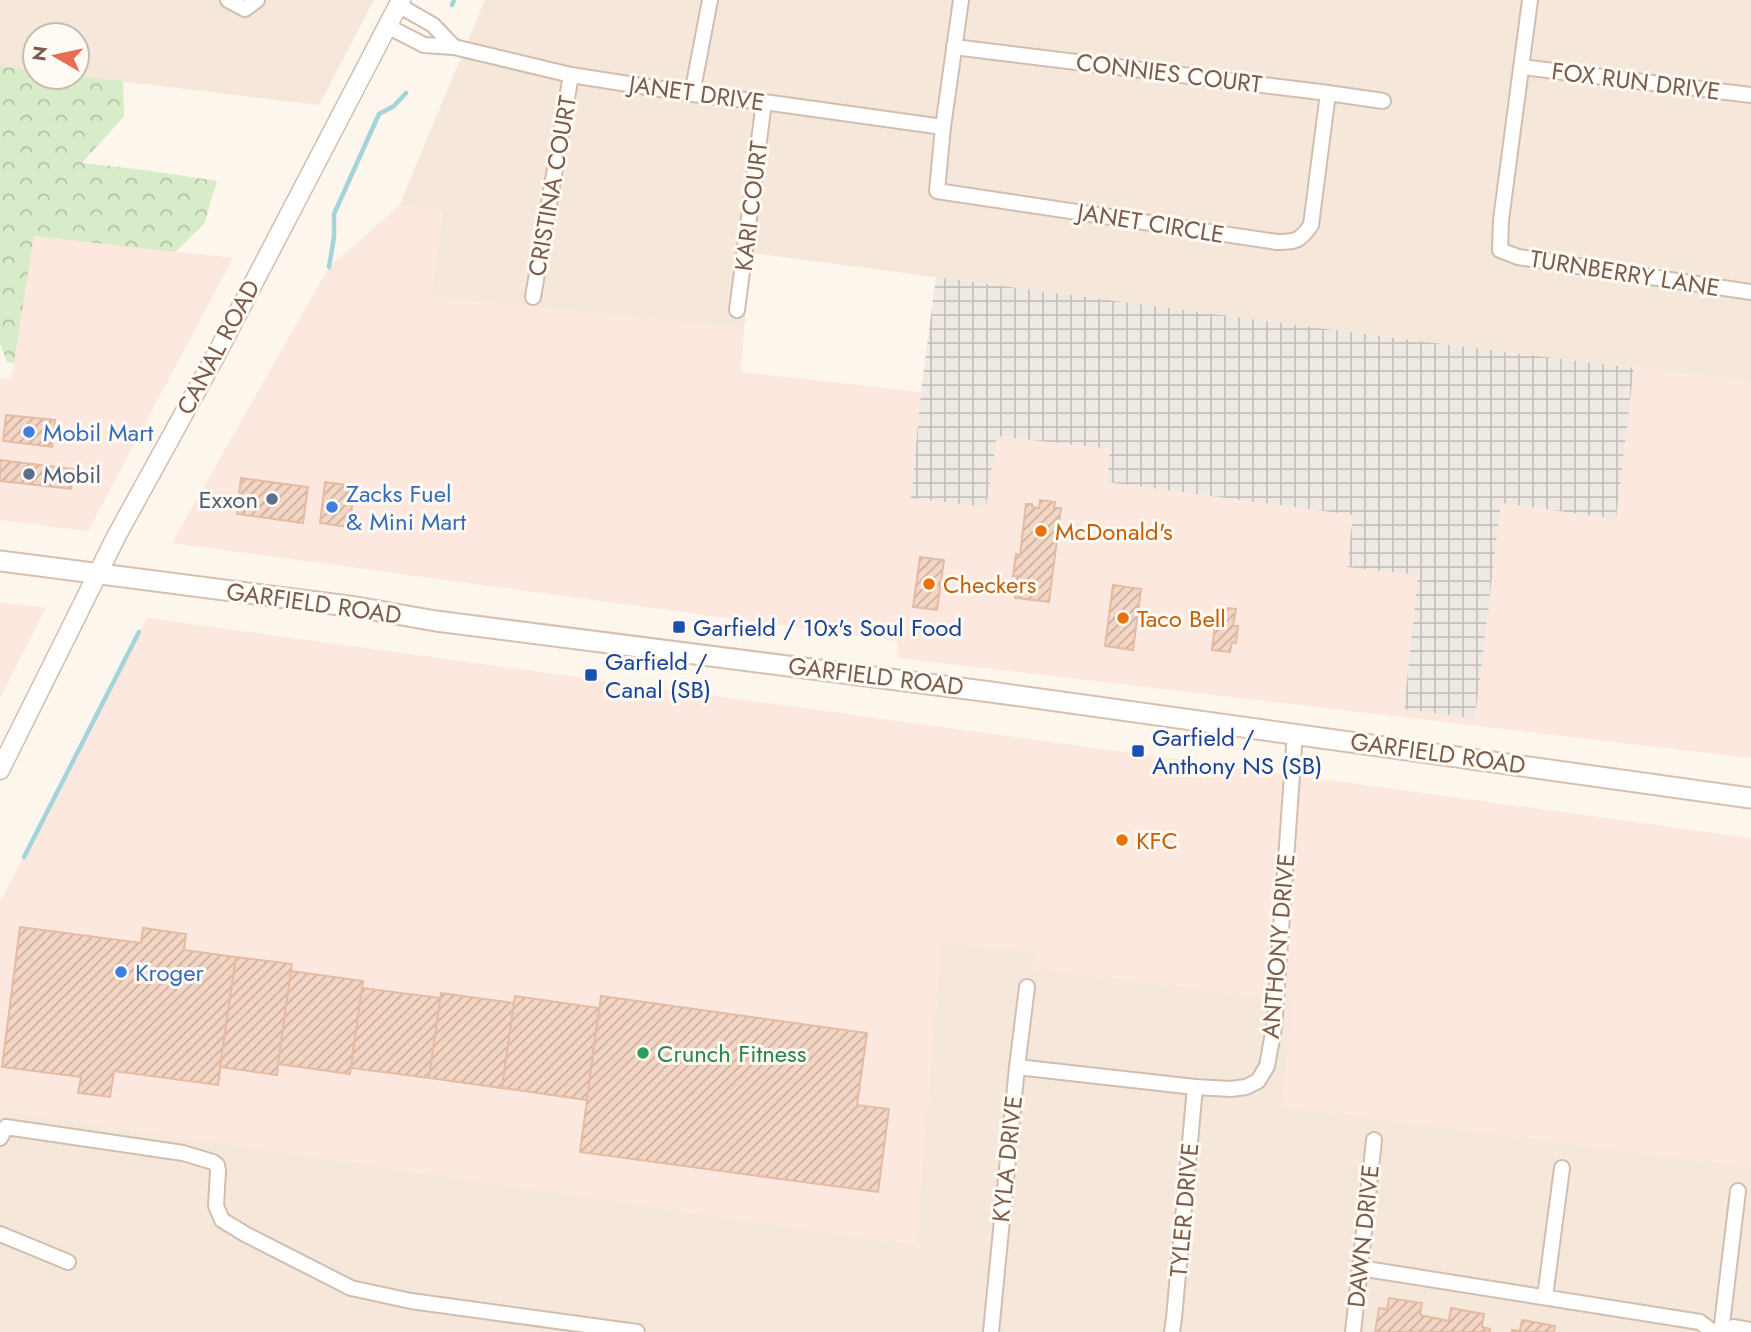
<svg xmlns="http://www.w3.org/2000/svg" width="1751" height="1332" viewBox="0 0 1751 1332" font-family="Jost,sans-serif">
<defs>
<pattern id="industrial-grid" width="8" height="8" patternUnits="userSpaceOnUse" patternTransform="scale(1.75)"><rect width="8" height="8" fill="#efe9e4"/><path d="M0 4h8M4 0v8" fill="none" stroke="#c7c0bb"/></pattern>
<pattern id="forest-crowns" width="20" height="18" patternUnits="userSpaceOnUse" patternTransform="scale(1.75)"><rect width="20" height="18" fill="#d8ecc9"/><path d="M2 6a3 3 0 1 1 6 0M12 15a3 3 0 1 1 6 0" fill="none" stroke="#b4c2a5"/></pattern>
<pattern id="building-hatch" width="6" height="6" patternUnits="userSpaceOnUse" patternTransform="scale(1.75)"><rect width="6" height="6" fill="#f3d5c3"/><path d="M-1 1l2-2M0 6l6-6M5 7l2-2" fill="none" stroke="#cab0a1"/></pattern>
</defs>
<rect width="100%" height="100%" fill="#fdf6ec"/>
<g fill="#f5e8da">
<polygon points="0,0 374,0 319,105 77,76 77,35 35,35 35,71 0,66"/>
<polygon points="485,0 1751,0 1751,382 1387,337 753,253 744,329 431,297 443,211 399,206"/>
<polygon points="941,941 1034,952 1033,968 1293,1001 1282,1106 1751,1167 1751,1332 0,1332 0,1110 916,1245"/>
</g>
<g fill="#fde8e0">
<polygon points="399,206 443,211 431,297 744,329 741,372 921,392 911,497 996,436 1110,449 1108,482 1353,515 1418,575 1404,709 1447,715 1475,718 1501,503 1616,519 1634,368 1751,382 1751,758 898,658 897,641 172,543 329,267"/>
<polygon points="34,236 233,258 88,531 0,520 0,378 11,379"/>
<polygon points="0,602 46,608 0,698"/>
<polygon points="147,618 1751,838 1751,1167 1281,1106 1292,1001 1032,968 1034,952 942,941 916,1245 0,1110 0,902"/>
</g>
<polygon fill="url(#industrial-grid)" points="936,277 1387,337 1634,368 1616,519 1501,503 1475,719 1404,709 1418,575 1347,567 1353,515 1107,482 1110,449 997,436 986,507 911,498 921,392"/>
<polygon fill="url(#forest-crowns)" points="0,66 35,71 35,77 77,77 77,76 123,81 124,116 82,163 145,170 217,181 204,224 175,252 34,236 14,363 7,362 0,343"/>
<g fill="none" stroke-linecap="round" stroke-linejoin="round">
<g stroke="#a5d3da" stroke-width="4.5">
<polyline points="452,5 454,0"/>
<polyline points="329,267 334,237 334,214 379,114 394,106 406,93"/>
<polyline points="24,857 139,632"/>
</g>
</g>
<g fill="url(#building-hatch)" stroke="#e6bba3" stroke-width="2">
<polygon points="6,415 55,420 52,447 3,441"/>
<polygon points="0,460 74,469 71,489 0,481"/>
<polygon points="241,478 308,487 303,523 237,514"/>
<polygon points="325,482 355,486 349,527 320,523"/>
<polygon points="1040,500 1055,502 1054,508 1061,508 1049,602 1015,598 1017,576 1013,576 1016,554 1020,555 1026,504 1032,504 1032,507 1039,508"/>
<polygon points="920,557 944,560 937,610 913,607"/>
<polygon points="1113,585 1141,589 1133,650 1105,646"/>
<polygon points="1217,607 1236,609 1233,626 1238,626 1236,643 1232,642 1230,652 1212,650"/>
<polygon points="20,927 141,943 143,928 186,934 184,950 236,957 218,1085 114,1071 110,1097 78,1093 81,1077 2,1067"/>
<polygon points="236,957 292,964 277,1075 220,1067"/>
<polygon points="291,971 363,981 350,1074 278,1064"/>
<polygon points="362,988 441,998 429,1078 351,1068"/>
<polygon points="441,993 514,1003 502,1088 429,1078"/>
<polygon points="515,996 599,1008 587,1100 502,1088"/>
<polygon points="601,996 867,1033 857,1105 889,1109 878,1192 580,1152"/>
<polygon points="1389,1298 1422,1303 1420,1315 1449,1321 1451,1308 1484,1314 1482,1327 1490,1329 1490,1332 1375,1332 1379,1308 1387,1309"/>
<polygon points="1522,1320 1555,1326 1554,1332 1512,1332 1512,1330 1520,1331"/>
</g>
<g fill="none" stroke-linecap="round" stroke-linejoin="round">
<defs>
<g id="minor">
<polyline points="228,0 245,9 257,0"/>
<path d="M961,0L943,127L937,191L1277,242C1296,242 1300,241 1311,225L1328,93"/>
<polyline points="1530,0 1501,220 1500,250 1518,257 1751,292"/>
<polyline points="387,26 424,45 454,47 433,25 398,5"/>
<polyline points="454,47 571,75 692,94 764,102 943,127"/>
<polyline points="954,47 1328,93 1383,101"/>
<polyline points="1522,67 1751,95"/>
<polyline points="692,94 710,0"/>
<polyline points="533,297 571,75"/>
<polyline points="737,310 764,102"/>
<polyline points="1017,1067 1195,1087 1231,1089 1246,1087 1258,1081 1267,1066 1274,1028 1295,733"/>
<polyline points="0,1138 6,1127 183,1153 213,1162 217,1165 218,1170 216,1206 222,1220 245,1234 351,1288 411,1301 637,1332"/>
<polyline points="0,1234 68,1262"/>
<polyline points="1360,1268 1700,1322 1713,1332"/>
<polyline points="1545,1297 1562,1168"/>
<polyline points="991,1332 1017,1067 1027,987"/>
<polyline points="1172,1332 1174,1318 1195,1087"/>
<polyline points="1353,1332 1374,1140"/>
<polyline points="1721,1332 1738,1191"/>
<polyline points="1727,1332 1733,1327 1751,1330"/>
</g>
<polyline id="tertiary" points="0,770 117,535 215,357 401,0"/>
<polyline id="secondary" points="0,561 356,607 436,621 991,692 1751,798"/>
</defs>
<use href="#minor" stroke="#d1beb0" stroke-width="18"/>
<use href="#tertiary" stroke="#d1beb0" stroke-width="21"/>
<use href="#secondary" stroke="#d6c0b0" stroke-width="23"/>
<use href="#minor" stroke="#fff" stroke-width="14"/>
<use href="#tertiary" stroke="#fff" stroke-width="18"/>
<use href="#secondary" stroke="#fff" stroke-width="19"/>
</g>
<g fill="#3f7fe0" stroke="#fffaf3" stroke-width="2.5">
<circle cx="29" cy="432" r="7"/>
<circle cx="332" cy="507" r="7"/>
<circle cx="121" cy="972" r="7"/>
</g>
<g fill="#5c6f8a" stroke="#fffaf3" stroke-width="2.5">
<circle cx="29" cy="474" r="7"/>
<circle cx="272" cy="499" r="7"/>
</g>
<g fill="#e8710a" stroke="#fffaf3" stroke-width="2.5">
<circle cx="1041" cy="531" r="7"/>
<circle cx="929" cy="584" r="7"/>
<circle cx="1123" cy="618" r="7"/>
<circle cx="1122" cy="840" r="7"/>
</g>
<g fill="#1a4fb4" stroke="#fffaf3" stroke-width="2.5">
<rect x="672" y="620" width="14" height="14" rx="3.5"/>
<rect x="584" y="668" width="14" height="14" rx="3.5"/>
<rect x="1131" y="744" width="14" height="14" rx="3.5"/>
</g>
<circle fill="#2e9e5b" stroke="#fffaf3" stroke-width="2.5" cx="643" cy="1053" r="7"/>
<g text-anchor="middle" dominant-baseline="central" stroke-width="6" stroke-linejoin="round" paint-order="stroke">
<g font-size="24" fill="#7a5c4d" stroke="#fffaf3">
<text transform="translate(1169 73) rotate(7)">CONNIES COURT</text>
<text transform="translate(1636 81) rotate(7)">FOX RUN DRIVE</text>
<text transform="translate(697 93) rotate(8)">JANET DRIVE</text>
<text transform="translate(552 186) rotate(-80)">CRISTINA COURT</text>
<text transform="translate(751 206) rotate(-83)">KARI COURT</text>
<text transform="translate(1151 223) rotate(9)">JANET CIRCLE</text>
<text transform="translate(1625 273) rotate(9)">TURNBERRY LANE</text>
<text transform="translate(218 347) rotate(-62)">CANAL ROAD</text>
<text transform="translate(314 603) rotate(8)">GARFIELD ROAD</text>
<text transform="translate(876 676) rotate(7)">GARFIELD ROAD</text>
<text transform="translate(1438 753) rotate(8)">GARFIELD ROAD</text>
<text transform="translate(1278 946) rotate(-85)">ANTHONY DRIVE</text>
<text transform="translate(1007 1159) rotate(-84)">KYLA DRIVE</text>
<text transform="translate(1184 1210) rotate(-85)">TYLER DRIVE</text>
<text transform="translate(1363 1236) rotate(-84)">DAWN DRIVE</text>
</g>
<g font-size="24" fill="#366cbe" stroke="#fffaf3" text-anchor="start">
<text x="43" y="432">Mobil Mart</text>
<text x="346" y="493">Zacks Fuel<tspan x="346" dy="28">&amp; Mini Mart</tspan></text>
<text x="135" y="972">Kroger</text>
</g>
<g font-size="24" fill="#4e5e75" stroke="#fffaf3" text-anchor="start">
<text x="43" y="474">Mobil</text>
<text x="258" y="499" text-anchor="end">Exxon</text>
</g>
<g font-size="24" fill="#c56008" stroke="#fffaf3" text-anchor="start">
<text x="1055" y="531">McDonald's</text>
<text x="943" y="584">Checkers</text>
<text x="1137" y="618">Taco Bell</text>
<text x="1136" y="840">KFC</text>
</g>
<g font-size="24" fill="#164399" stroke="#fffaf3" text-anchor="start">
<text x="693" y="627">Garfield / 10x's Soul Food</text>
<text x="605" y="661">Garfield /<tspan x="605" dy="28">Canal (SB)</tspan></text>
<text x="1152" y="737">Garfield /<tspan x="1152" dy="28">Anthony NS (SB)</tspan></text>
</g>
<g font-size="24" fill="#27864d" stroke="#fffaf3" text-anchor="start">
<text x="657" y="1053">Crunch Fitness</text>
</g>
</g>
<g transform="translate(56 56) rotate(279)"><circle r="33" fill="#fffaf3" stroke="#cabbb1" stroke-width="2"/>
<path d="M0-5L12 26L0 18L-12 26Z" fill="#e76f51"/>
<text y="-10" font-size="19" font-weight="bold" text-anchor="middle" fill="#7a5c4d">N</text>
</g>
</svg>
